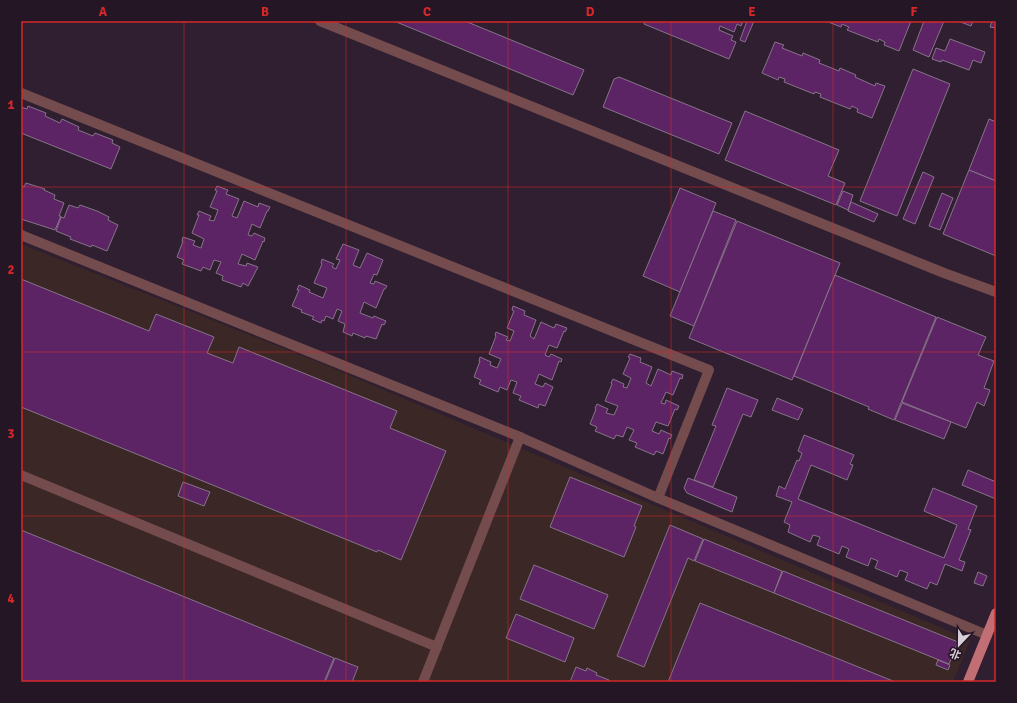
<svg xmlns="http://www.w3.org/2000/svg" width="1017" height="703" viewBox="0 0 1017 703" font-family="Signika,'Noto Sans SC',sans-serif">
<rect width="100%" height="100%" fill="#2f1f30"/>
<polygon fill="#3b2726" points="21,244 328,366 970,640 953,682 21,682"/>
<g fill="#5d2465" stroke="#867488">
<polygon points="394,21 465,21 584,70 573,95"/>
<polygon points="645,21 743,21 741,26 737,24 734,32 720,26 719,30 733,36 731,40 736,42 729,59 644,24"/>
<polygon points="747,21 754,21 745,42 740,40"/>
<polygon points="826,21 911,21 899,51 884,45 885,42 879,39 878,42 847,30 849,27 842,24 841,27"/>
<polygon points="924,21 944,21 929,57 913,50"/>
<polygon points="958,21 973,21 971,26"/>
<polygon points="992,21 996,21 996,28 990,27"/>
<polygon points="950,39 985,52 981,63 973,60 969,70 942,60 941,62 932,59 936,48 945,51"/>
<polygon points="775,42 784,45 782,48 802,56 803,53 820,60 819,63 839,71 840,68 856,75 855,77 875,86 876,83 885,86 872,118 857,112 858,109 852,106 850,109 820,97 821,94 815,92 814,94 784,82 785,79 779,77 778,80 762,73"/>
<polygon points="913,69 950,84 897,216 860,201"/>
<polygon points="619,77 732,123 719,154 603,107 614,79"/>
<polygon points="28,106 46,113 45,116 60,123 62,119 79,127 78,130 93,136 95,133 113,140 112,143 120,147 111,169 21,133 21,107 27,109"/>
<polygon points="745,111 839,150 828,176 845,183 836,205 725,160"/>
<polygon points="989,119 996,122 996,181 969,170"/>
<polygon points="969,170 996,181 996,256 943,234"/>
<polygon points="923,172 934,177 915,224 903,219"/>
<polygon points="26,183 45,189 44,190 55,195 54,199 64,203 59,216 61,216 55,230 21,219 21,185 24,187"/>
<polygon points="217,186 228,190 226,194 239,199 232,216 237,218 244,201 258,207 259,203 270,207 268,211 267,211 260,228 252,224 248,235 252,236 254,233 265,238 264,242 263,241 255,260 242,254 238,264 246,266 247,263 258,267 248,286 243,283 241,287 222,280 223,276 216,273 221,262 214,260 210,270 203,267 201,271 182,264 184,260 177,257 183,241 182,241 183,237 195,241 193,245 201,248 204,239 192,233 199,215 197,215 199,211 211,216 209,220 214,221 218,210 210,207 217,191 215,190"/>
<polygon points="680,188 716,203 680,292 643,276"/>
<polygon points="843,191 853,195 848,210 837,205"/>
<polygon points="942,193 953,198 940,230 929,226"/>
<polygon points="851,202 878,214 874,222 848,211"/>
<polygon points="69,205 78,208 80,205 97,211 109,217 108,220 118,225 107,251 92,245 91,247 70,239 71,237 56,231 61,217 64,218"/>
<polygon points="713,211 736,220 694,326 670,316"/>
<polygon points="737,221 840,263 792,380 689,338"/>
<polygon points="343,244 359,250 353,265 360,268 367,253 383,260 377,275 374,274 370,283 374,284 375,281 387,286 385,289 384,289 376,308 364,302 360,313 373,318 374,316 386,321 384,325 382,324 376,339 366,336 365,338 353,333 352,336 343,332 345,324 338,321 342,311 337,309 333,319 326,316 324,321 322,320 321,323 312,319 314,317 301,312 302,310 292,306 299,290 297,290 299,285 310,290 309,292 323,298 327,288 314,283 322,264 321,263 322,259 334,264 332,267 336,269 340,260 336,259"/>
<polygon points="835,275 936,317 894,420 868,409 869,407 794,376"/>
<polygon points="21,279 149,331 156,314 214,337 207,353 233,363 239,347 397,411 390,428 446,451 401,560 378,550 377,552 21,407"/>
<polygon points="513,306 525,311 524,315 536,320 530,336 534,339 541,322 554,328 556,324 567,328 565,332 564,331 557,348 549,345 545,355 549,357 551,354 562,359 561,362 559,361 552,380 539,374 535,384 543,387 545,383 553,387 545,406 539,404 538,408 519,400 521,396 513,393 517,382 511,380 507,390 500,387 498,392 479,384 481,380 474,377 480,361 479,361 480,357 491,362 490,365 497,368 501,359 489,354 496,336 495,335 496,332 508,337 506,340 510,341 514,331 507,328 514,311 512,310"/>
<polygon points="937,317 986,337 978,355 994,361 984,388 990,390 984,406 977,402 966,428 902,402"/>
<polygon points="630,354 641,358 640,362 652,367 646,383 651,386 658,369 671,375 672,371 683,375 682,379 680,378 673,395 666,392 661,403 665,404 666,400 679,406 677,410 675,409 668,426 656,422 652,431 659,434 661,430 672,435 670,439 669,438 663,454 656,451 654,455 635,447 637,443 629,440 634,430 627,427 623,437 616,435 614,439 595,431 597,427 590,424 596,409 595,408 597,404 608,409 606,413 614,415 618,406 605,401 612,384 611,383 613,379 624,384 623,387 627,388 631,378 623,374 630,358 628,357"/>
<polygon points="727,388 758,400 751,417 743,414 713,487 694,480 716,426 712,425"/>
<polygon points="777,398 803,409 798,420 772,410"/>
<polygon points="902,403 951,422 944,439 895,420"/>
<polygon points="804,435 854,455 850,464 853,465 847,480 811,465 798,499 944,558 957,525 924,511 933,488 977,506 968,529 971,530 959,560 965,562 962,571 945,564 937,585 930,582 927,589 905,580 908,573 900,570 897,577 875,568 878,561 871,558 868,566 846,557 849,549 842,546 839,554 817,545 820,537 813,535 810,542 788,532 790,525 784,522 792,502 776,496 779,486 785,489 797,460 799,461 802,453 798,451"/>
<polygon points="968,470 996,482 996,499 962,485"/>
<polygon points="570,477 642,506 634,526 636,527 624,557 550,527"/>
<polygon points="688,478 737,497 732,512 687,493 684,488"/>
<polygon points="183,482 210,492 204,506 178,496"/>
<polygon points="670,525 703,539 694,561 688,558 644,667 617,656"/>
<polygon points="21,530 334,658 324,682 21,682"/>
<polygon points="704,539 782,571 774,593 695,561"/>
<polygon points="534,565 608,595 594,629 520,599"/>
<polygon points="783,571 958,642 949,664 774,593"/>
<polygon points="978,572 987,576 983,586 974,583"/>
<polygon points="700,603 893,681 668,682"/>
<polygon points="516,614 574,638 565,662 506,638"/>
<polygon points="335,658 358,667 352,682 325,682"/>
<polygon points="938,660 950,665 948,670 936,665"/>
<polygon points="576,667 586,671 587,668 597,673 596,675 609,680 608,682 570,682"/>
</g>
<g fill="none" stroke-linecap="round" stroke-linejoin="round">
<g stroke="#744c4e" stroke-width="10">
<polyline points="320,21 944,273 996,292"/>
<polyline points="21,93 709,370 658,498"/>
<polyline points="21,235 520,437 658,498 987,635"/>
<polyline points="21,475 437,647"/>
<polyline points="423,682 520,437"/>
</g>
<polyline stroke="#c16f74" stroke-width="10" points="968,682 996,613"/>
</g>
<path fill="none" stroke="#d62828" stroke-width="1" stroke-opacity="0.55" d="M184,21V682M346,21V682M508,21V682M671,21V682M833,21V682M21,187H996M21,352H996M21,516H996"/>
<rect width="1017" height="703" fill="none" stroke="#251626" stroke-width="44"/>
<g transform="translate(959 645) rotate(202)" stroke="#251626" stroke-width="3" paint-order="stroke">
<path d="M0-3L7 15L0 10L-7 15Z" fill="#dad0db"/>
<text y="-6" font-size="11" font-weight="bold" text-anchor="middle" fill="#dad0db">北</text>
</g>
<rect x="22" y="22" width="973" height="659" fill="none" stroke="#d62828" stroke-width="1.5"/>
<g font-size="13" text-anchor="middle" font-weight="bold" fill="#d62828">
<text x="103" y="16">A</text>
<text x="265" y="16">B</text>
<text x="427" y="16">C</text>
<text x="590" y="16">D</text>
<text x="752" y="16">E</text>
<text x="914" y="16">F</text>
<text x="11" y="109">1</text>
<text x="11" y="274">2</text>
<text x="11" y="438">3</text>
<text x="11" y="603">4</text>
</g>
</svg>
